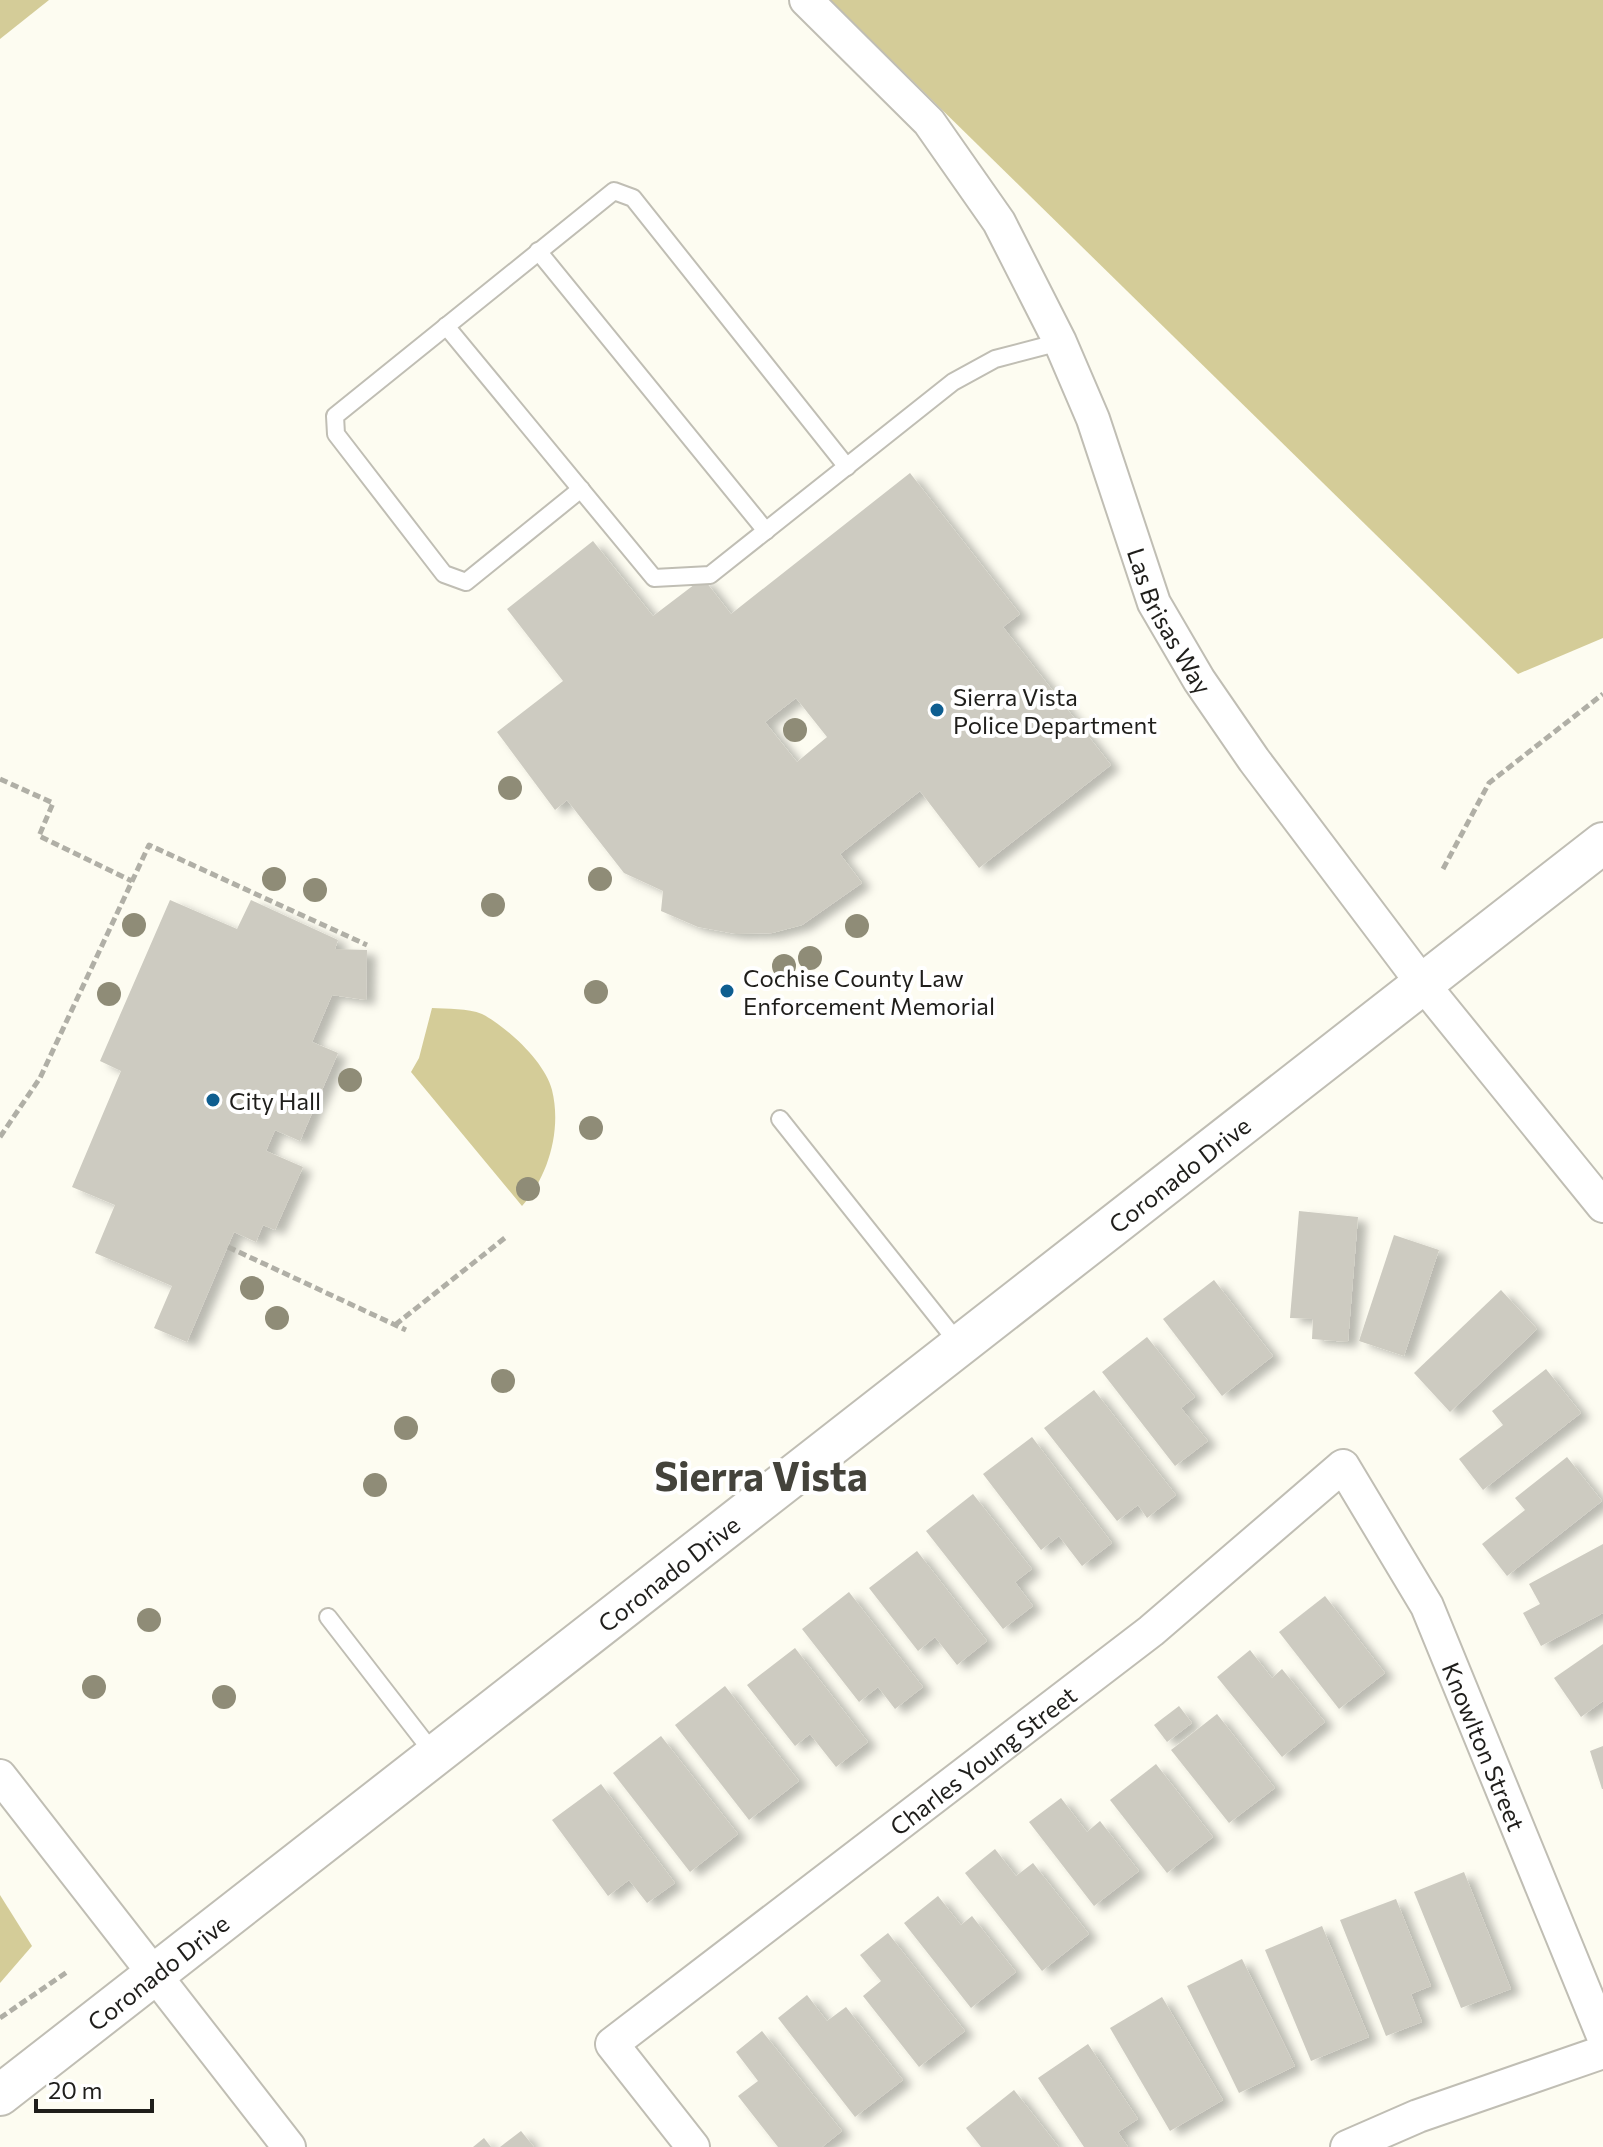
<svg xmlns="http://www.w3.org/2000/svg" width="1603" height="2147" viewBox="0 0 1603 2147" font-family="Commissioner,sans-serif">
<defs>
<filter id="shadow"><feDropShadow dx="9" dy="5" stdDeviation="4" flood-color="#0004"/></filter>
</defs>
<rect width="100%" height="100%" fill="#fdfcf1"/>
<g fill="#d4cc98">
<polygon points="0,0 49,0 0,39"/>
<polygon points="830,0 1603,0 1603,638 1518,674"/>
<path d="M432,1008C447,1009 468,1008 482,1014C507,1027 545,1062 552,1090C562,1130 548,1177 522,1206L411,1072L419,1058Z"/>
<polygon points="0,1895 32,1946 0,1983"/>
</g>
<g fill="#cdcbc1" fill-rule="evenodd" filter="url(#shadow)">
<path d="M910,473L1020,614L1003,627L1111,765L979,868L920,791L840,854L862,883L802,925L772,933L736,934L698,927L661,911L663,891L624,873L567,800L555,810L497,732L563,681L507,609L593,541L653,616L703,578L731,614ZM796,698L827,737L797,762L765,722Z"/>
<polygon points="170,900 237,929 251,900 338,940 335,949 367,950 366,1000 332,995 312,1042 338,1053 300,1141 275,1130 266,1151 303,1167 275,1230 263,1225 256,1242 234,1232 187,1342 154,1328 172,1286 95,1253 115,1205 72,1187 121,1071 100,1061"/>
<polygon points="1299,1211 1358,1217 1348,1342 1312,1339 1313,1319 1290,1318"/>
<polygon points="1394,1235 1439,1250 1404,1356 1359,1341"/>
<polygon points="1214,1280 1273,1356 1222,1396 1163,1319"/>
<polygon points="1501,1290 1537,1329 1450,1412 1414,1373"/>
<polygon points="1147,1337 1195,1397 1181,1408 1208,1441 1175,1466 1102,1372"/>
<polygon points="1546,1369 1581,1413 1483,1490 1459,1459 1503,1425 1492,1411"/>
<polygon points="1094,1390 1176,1495 1147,1518 1138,1505 1117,1521 1044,1428"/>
<polygon points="1032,1437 1112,1543 1082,1566 1059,1536 1041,1550 983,1474"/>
<polygon points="1567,1457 1602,1501 1507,1576 1482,1544 1525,1510 1515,1498"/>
<polygon points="973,1494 1032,1569 1015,1582 1033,1606 1003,1629 926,1531"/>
<polygon points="1603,1544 1603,1613 1541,1646 1523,1613 1540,1604 1529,1584"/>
<polygon points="917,1551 987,1641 957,1665 935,1637 918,1651 869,1588"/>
<polygon points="849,1592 923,1687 895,1709 878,1687 859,1702 802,1629"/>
<polygon points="1325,1596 1385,1673 1339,1709 1279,1632"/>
<polygon points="1603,1644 1603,1701 1581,1717 1554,1678"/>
<polygon points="795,1648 868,1742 836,1767 810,1734 795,1746 747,1685"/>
<polygon points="1250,1650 1272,1678 1282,1669 1325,1722 1282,1757 1217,1677"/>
<polygon points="725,1686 799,1781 749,1820 675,1725"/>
<polygon points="1179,1706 1192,1723 1167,1742 1154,1725"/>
<polygon points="1217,1714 1275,1788 1229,1823 1171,1750"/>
<polygon points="661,1736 738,1834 690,1872 613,1773"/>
<polygon points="1603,1746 1603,1789 1602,1789 1590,1751"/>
<polygon points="1156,1764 1213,1837 1167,1873 1110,1800"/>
<polygon points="601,1784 675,1883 647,1903 629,1880 608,1896 552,1820"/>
<polygon points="1061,1798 1087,1832 1100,1821 1139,1871 1094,1906 1029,1822"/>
<polygon points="995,1849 1016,1876 1033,1863 1089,1934 1042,1971 965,1873"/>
<polygon points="1464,1872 1511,1989 1461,2008 1414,1892"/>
<polygon points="938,1896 961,1925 972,1916 1016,1972 971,2008 904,1923"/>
<polygon points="1396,1899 1431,1986 1411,1994 1422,2022 1386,2036 1340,1920"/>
<polygon points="1322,1926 1369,2037 1311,2061 1265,1950"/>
<polygon points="888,1933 965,2031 919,2067 863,1996 881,1981 860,1955"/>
<polygon points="1242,1959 1295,2066 1239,2093 1187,1986"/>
<polygon points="807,1995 827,2021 846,2007 903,2080 855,2117 778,2018"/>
<polygon points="1162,1997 1223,2100 1170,2131 1110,2028"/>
<polygon points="762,2031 842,2131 822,2147 778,2147 738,2096 758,2081 736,2052"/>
<polygon points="1088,2044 1138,2119 1118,2132 1128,2147 1084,2147 1038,2078"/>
<polygon points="1014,2090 1059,2147 981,2147 966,2128"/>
<polygon points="521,2131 534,2147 500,2147"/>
<polygon points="484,2138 491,2147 473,2147"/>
</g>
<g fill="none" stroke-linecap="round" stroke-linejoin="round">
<defs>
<g id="service">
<polyline points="538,251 766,531"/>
<polyline points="446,326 654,578 710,575 953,382 995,359 1060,342"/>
<polyline points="581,489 466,582 444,574 336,434 335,416 614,191 633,198 847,467"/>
<polyline points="780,1119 959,1344"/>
<polyline points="328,1617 434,1754"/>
</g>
<g id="minor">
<path id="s1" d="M806,0L929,122L999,222L1060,342L1093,419L1154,603L1199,680L1254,760L1423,984L1603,1206"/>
<polyline points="0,1776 289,2147"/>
<path id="s2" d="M693,2147L612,2044L1151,1631L1343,1466L1427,1606L1603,2036"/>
<polyline points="1347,2147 1418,2116 1603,2052"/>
</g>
<g id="tertiary">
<path id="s3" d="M0,2095L1603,843"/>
</g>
</defs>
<use href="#service" stroke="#c0beb4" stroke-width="20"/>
<use href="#minor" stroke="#c0beb4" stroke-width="36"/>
<use href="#tertiary" stroke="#c0beb4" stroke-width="44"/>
<g stroke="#b0afa6" stroke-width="5" stroke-dasharray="8 4" stroke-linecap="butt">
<polyline points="0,779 53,803 39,836 132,881"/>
<polyline points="1443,869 1489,783 1603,694"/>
<polyline points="0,1137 40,1078 149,845 367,945"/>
<polyline points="228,1247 406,1330"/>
<polyline points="395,1325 506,1237"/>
<polyline points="0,2018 67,1972"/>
</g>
<use href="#service" stroke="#fff" stroke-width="16"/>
<use href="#minor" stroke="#fff" stroke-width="32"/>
<use href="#tertiary" stroke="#fff" stroke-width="40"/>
</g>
<g fill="#8f8c77">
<circle cx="795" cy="730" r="12"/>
<circle cx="510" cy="788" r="12"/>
<circle cx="274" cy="879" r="12"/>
<circle cx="600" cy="879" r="12"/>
<circle cx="315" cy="890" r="12"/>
<circle cx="493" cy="905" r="12"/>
<circle cx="134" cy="925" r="12"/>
<circle cx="857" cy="926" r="12"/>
<circle cx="810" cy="958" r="12"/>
<circle cx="784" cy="966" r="12"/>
<circle cx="596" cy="992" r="12"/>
<circle cx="109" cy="994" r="12"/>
<circle cx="350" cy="1080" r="12"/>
<circle cx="591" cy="1128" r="12"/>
<circle cx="528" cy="1189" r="12"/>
<circle cx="252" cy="1288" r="12"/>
<circle cx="277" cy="1318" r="12"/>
<circle cx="503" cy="1381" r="12"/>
<circle cx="406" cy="1428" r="12"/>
<circle cx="375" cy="1485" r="12"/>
<circle cx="149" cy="1620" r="12"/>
<circle cx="94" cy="1687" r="12"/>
<circle cx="224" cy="1697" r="12"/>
</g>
<g fill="#0e5e90" stroke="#fff" stroke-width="3">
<circle cx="937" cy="710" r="8"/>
<circle cx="727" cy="991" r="8"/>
<circle cx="213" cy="1100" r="8"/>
</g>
<g text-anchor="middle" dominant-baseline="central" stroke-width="8" stroke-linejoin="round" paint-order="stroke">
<g font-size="24" fill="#1f1e1b" stroke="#fff">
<text stroke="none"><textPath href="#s1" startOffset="730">Las Brisas Way</textPath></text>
<text stroke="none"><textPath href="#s3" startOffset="1496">Coronado Drive</textPath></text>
<text stroke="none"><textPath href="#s3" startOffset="848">Coronado Drive</textPath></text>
<text stroke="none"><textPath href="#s2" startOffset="1378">Knowlton Street</textPath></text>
<text stroke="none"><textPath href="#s2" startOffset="598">Charles Young Street</textPath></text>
<text stroke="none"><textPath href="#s3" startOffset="200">Coronado Drive</textPath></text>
</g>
<g font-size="24" fill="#1f1e1b" stroke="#fff" text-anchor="start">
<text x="953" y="696">Sierra Vista<tspan x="953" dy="28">Police Department</tspan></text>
<text x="743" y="977">Cochise County Law<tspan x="743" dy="28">Enforcement Memorial</tspan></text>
<text x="229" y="1100">City Hall</text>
</g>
<g font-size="40" font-weight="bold" fill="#44433b" stroke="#fff">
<text x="761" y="1474">Sierra Vista</text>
</g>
</g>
<path d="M36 2099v12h116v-12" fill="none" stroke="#1f1e1b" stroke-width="4"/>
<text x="48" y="2099" font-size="24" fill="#1f1e1b" stroke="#ffffff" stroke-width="6" paint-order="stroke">20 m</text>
</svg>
